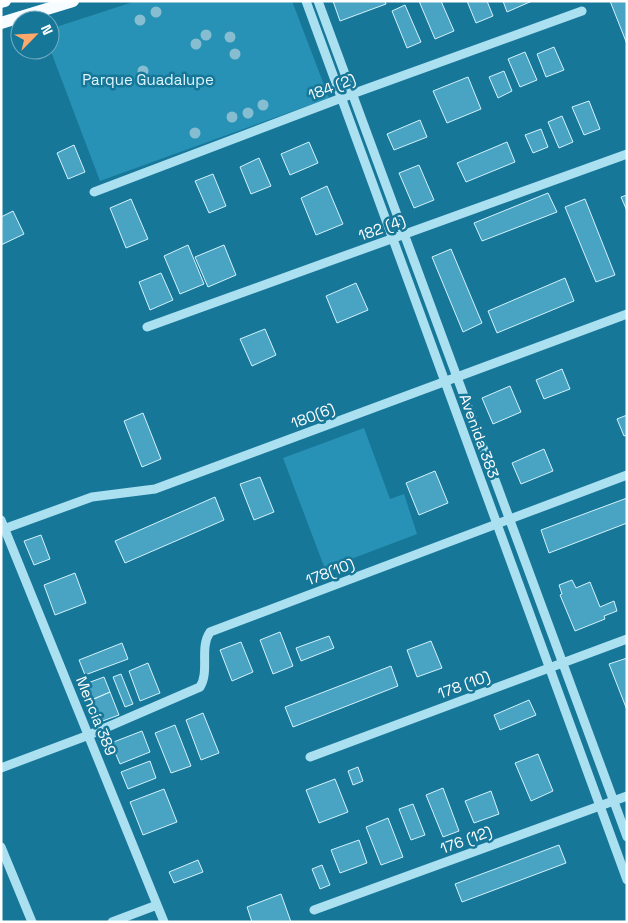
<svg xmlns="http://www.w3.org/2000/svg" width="628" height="923" viewBox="0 0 628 923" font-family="'Space Grotesk',sans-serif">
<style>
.green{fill:#2792b5}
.building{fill:#49a4c3;stroke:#d3f2fc}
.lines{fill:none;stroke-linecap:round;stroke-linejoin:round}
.minor{stroke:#abe0f1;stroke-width:9}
.major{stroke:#f6fcff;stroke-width:12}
.tree{fill:#86bdd0}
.labels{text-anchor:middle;stroke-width:5;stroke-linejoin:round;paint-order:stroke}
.park-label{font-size:15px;fill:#e0f6fd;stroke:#177799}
.street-label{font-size:15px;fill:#fff;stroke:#177799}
</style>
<rect width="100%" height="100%" fill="#177799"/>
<!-- green -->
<path class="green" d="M136,1h156l37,97 -229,83 -50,-132v-20z
M364,428l26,71 14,-5 13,40 -92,35 -42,-111z"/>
<!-- building -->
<path class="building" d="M333,1h52l1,3 -46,17z
M419,1h22l13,30 -19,8z
M467,1h20l6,15 -17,7z
M503,1h29l-25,11z
M610,1h17v43z
M405,5l16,37 -14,6 -15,-37z
M554,47l10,23 -18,7 -9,-23z
M525,52l12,28 -17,7 -12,-28z
M504,71l8,20 -14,7 -9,-21z
M468,77l13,32 -34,14 -14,-32z
M589,101l11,28 -16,6 -12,-28z
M562,116l11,26 -14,6 -11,-26z
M420,120l7,17 -33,13 -7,-16z
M541,129l7,18 -15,6 -8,-18z
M309,142l9,21 -28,12 -9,-21z
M507,142l8,20 -49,20 -9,-19z
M74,145l11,27 -17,7 -11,-26z
M259,158l12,28 -20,8 -11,-27z
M419,165l15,35 -20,8 -15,-35z
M213,174l13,32 -17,7 -14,-32z
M327,186l16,38 -27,11 -15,-37z
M548,193l9,19 -75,29 -8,-18z
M627,195v16l-6,-14z
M131,199l17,40 -22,9 -16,-40z
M585,199l30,76 -19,7 -31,-75z
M13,211l11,23 -23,11v-28z
M188,245l16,39 -24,10 -16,-38z
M224,245l12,30 -28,12 -13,-30z
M451,249l31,74 -19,9 -31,-75z
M161,273l12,27 -23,10 -11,-28z
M565,278l9,23 -77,32 -9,-22z
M356,283l12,27 -31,13 -11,-27z
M265,329l11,26 -24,11 -12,-27z
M562,369l8,20 -26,10 -8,-19z
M510,386l11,26 -28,12 -11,-26z
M143,413l18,46 -19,8 -18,-46z
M627,415v20l-3,1 -7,-17z
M544,449l9,22 -32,13 -9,-21z
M435,471l13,32 -29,12 -13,-32z
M260,477l14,35 -20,8 -14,-36z
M215,497l9,23 -99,43 -10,-22z
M627,498v25l-78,30 -8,-23z
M41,535l9,24 -16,6 -10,-24z
M75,573l11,30 -31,12 -11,-30z
M572,580l4,8 14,-6 10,25 14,-6 3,10 -13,5 1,3 -30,12 -15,-36 2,-1 -3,-9z
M280,632l13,34 -20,8 -13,-34z
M329,636l5,12 -33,13 -5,-13z
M431,641l11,27 -25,9 -10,-27z
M241,642l12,30 -21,9 -12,-31z
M122,643l6,16 -43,16 -6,-15z
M627,658v52l-18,-46z
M148,663l12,30 -20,8 -11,-30z
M391,666l7,20 -105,41 -8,-20z
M121,674l12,30 -8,3 -12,-30z
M104,677l6,15 -19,8 -6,-16z
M110,692l9,23 -19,7 -8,-22z
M529,700l7,15 -36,15 -6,-15z
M203,713l16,40 -18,7 -15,-40z
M175,725l16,41 -20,7 -16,-40z
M142,731l8,21 -30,12 -9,-21z
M538,754l15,37 -22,10 -16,-38z
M150,761l6,17 -28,11 -7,-17z
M358,767l5,14 -10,4 -5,-14z
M335,779l13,33 -29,11 -13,-33z
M443,788l16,43 -16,6 -17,-42z
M164,789l13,33 -34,13 -13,-33z
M491,791l8,23 -25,9 -9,-22z
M413,804l12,31 -14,5 -12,-31z
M388,818l15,39 -22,8 -15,-38z
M359,840l8,23 -27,10 -9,-23z
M559,845l7,18 -104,39 -7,-18z
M198,860l5,12 -29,11 -5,-11z
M322,865l8,20 -10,4 -8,-20z
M281,894l10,28h-39l-5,-15z"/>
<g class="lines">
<!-- minor -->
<path class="minor" d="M306,1l321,879
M318,1l309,836
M94,192l258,-98 230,-83
M147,327l480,-173
M1,520l163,402
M1,530l91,-33 63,-8 472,-175
M310,757l317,-118
M1,768l88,-33 111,-48c10,-16 -1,-39 10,-55l417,-157
M1,847l31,75
M314,910l313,-114
M112,922l45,-17"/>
<!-- major -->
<path class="major" d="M1,2l4,-1
M1,23l72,-22"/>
</g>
<!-- trees -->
<g class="tree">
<circle cx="156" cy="12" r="5.5"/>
<circle cx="140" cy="20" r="5.5"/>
<circle cx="206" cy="35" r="5.5"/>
<circle cx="230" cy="37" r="5.5"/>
<circle cx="196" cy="44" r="5.5"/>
<circle cx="235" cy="54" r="5.5"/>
<circle cx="143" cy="71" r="5.5"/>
<circle cx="263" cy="105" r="5.5"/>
<circle cx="248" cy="113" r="5.5"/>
<circle cx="232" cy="117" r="5.5"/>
<circle cx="195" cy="133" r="5.5"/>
</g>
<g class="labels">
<!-- park labels -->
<g class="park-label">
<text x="148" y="85">Parque Guadalupe</text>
</g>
<!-- street labels -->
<g class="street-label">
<text transform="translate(332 87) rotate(-21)" y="5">184 (2)</text>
<text transform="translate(382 228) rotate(-20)" y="5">182 (4)</text>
<text transform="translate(313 416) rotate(-21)" y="5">180(6)</text>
<text transform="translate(479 436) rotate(70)" y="5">Avenida 383</text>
<text transform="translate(330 572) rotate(-21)" y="5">178(10)</text>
<text transform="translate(464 685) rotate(-20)" y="5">178 (10)</text>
<text transform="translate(96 716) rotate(68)" y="5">Mencía 389</text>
<text transform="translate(466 840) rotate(-20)" y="5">176 (12)</text>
</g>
</g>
<!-- border -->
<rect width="628" height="923" fill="none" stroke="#ffffff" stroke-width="5"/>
<!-- north arrow -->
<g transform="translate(35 35) rotate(66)"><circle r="24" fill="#177799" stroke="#74adc2"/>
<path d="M0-4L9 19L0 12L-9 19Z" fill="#ffa86c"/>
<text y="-8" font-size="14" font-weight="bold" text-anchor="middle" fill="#ffffff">N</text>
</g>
</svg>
